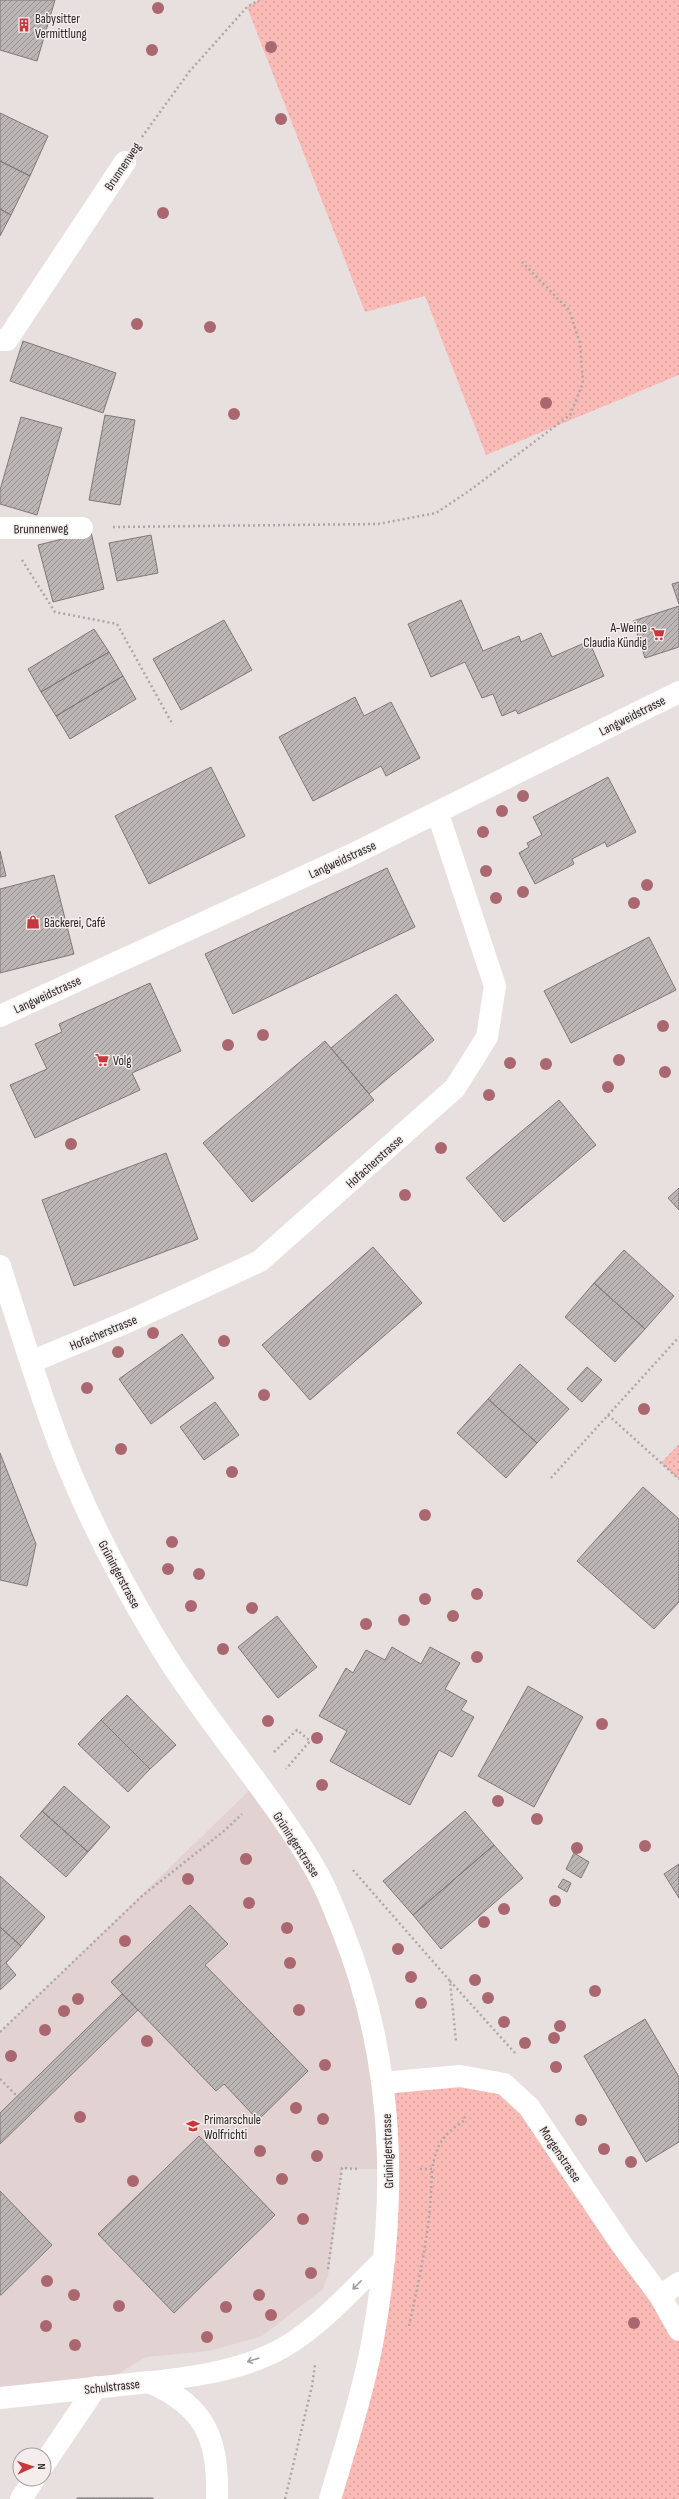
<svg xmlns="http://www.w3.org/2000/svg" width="679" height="2499" viewBox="0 0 679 2499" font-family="'Sofia Sans Condensed',sans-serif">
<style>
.built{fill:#e2d2d1}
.green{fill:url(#green-dots)}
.building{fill:url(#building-hatch);stroke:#7f7978}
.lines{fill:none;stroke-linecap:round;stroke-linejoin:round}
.path{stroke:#aca7a6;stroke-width:2.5;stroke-dasharray:2 3;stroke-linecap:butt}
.lane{stroke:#fff;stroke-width:21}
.street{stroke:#fff;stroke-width:22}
.secondary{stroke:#fff;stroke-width:22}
.tree{fill:#ab6770}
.oneway{stroke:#9f9d9d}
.labels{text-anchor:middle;stroke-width:3;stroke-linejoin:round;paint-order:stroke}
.poi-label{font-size:13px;fill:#292626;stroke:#f4edec;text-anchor:start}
.street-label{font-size:13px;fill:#292626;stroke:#f4edec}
</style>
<defs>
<pattern id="green-dots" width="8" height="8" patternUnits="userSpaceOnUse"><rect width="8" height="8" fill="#fabbb7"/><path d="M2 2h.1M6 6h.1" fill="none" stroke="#d6a19d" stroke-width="1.8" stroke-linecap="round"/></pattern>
<pattern id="building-hatch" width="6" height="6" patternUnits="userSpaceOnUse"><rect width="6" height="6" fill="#bbb5b4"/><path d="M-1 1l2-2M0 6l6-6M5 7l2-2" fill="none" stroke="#989392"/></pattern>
</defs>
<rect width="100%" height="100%" fill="#e7e0df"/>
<!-- built -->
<path class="built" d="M257,1783l97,175 36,211h-48l-14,107 -5,13 -61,47 -53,15 -63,6 -50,30 -96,11v-366z"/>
<!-- green -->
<path class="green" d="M259,0h420v375l-193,80 -61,-159 -60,16 -118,-305z
M679,1444v35l-18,-16z
M383,2083l121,1 175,246v169h-349l42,-156z"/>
<!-- building -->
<path class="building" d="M0,0h55l-18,61 -37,-11z
M0,113l48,23 -18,40 -30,-15z
M0,161l30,15 -19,39 -11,-6z
M0,209l11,6 -11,21z
M23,341l93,32 -13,40 -93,-32z
M105,415l30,5 -15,85 -31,-5z
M21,417l41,11 -25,87 -37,-11v-14z
M91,532l13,57 -51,13 -15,-57z
M151,535l7,38 -41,8 -8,-38z
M679,582v22l-7,-20z
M461,600l22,51 36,-15 2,6 20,-9 11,24 37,-16 15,35 -86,38 -2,-4 -14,6 -9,-22 -11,4 -17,-36 -34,15 -23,-53z
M679,606v41l-34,11 -12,-37z
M224,620l28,50 -71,40 -28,-51z
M94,629l15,23 -68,40 -13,-23z
M109,652l14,24 -67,40 -15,-24z
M123,676l13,23 -66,40 -14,-23z
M355,697l9,19 27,-14 29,56 -34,18 -5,-10 -68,35 -34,-64z
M211,767l34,69 -96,48 -34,-68z
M608,777l28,55 -29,15 -2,-5 -33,17 2,5 -39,20 -16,-31 10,-6 -2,-4 15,-8 -9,-18z
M0,851l6,25 -6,1z
M387,868l28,59 -182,87 -28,-60z
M54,875l20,79 -74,19v-84z
M649,937l27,53 -105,53 -27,-52z
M150,983l31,68 -49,22 8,17 -105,48 -25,-53 37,-16 -12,-25 27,-12 -3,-8z
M396,994l38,46 -65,54 -38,-46z
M325,1041l49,59 -122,102 -49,-59z
M559,1100l37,45 -92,77 -38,-44z
M166,1153l32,86 -124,47 -32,-86z
M679,1188v22l-11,-12z
M373,1247l49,56 -112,97 -48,-55z
M624,1250l50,46 -29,33 -51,-46z
M594,1283l51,46 -30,33 -50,-45z
M182,1334l32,44 -63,46 -32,-45z
M520,1364l49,45 -32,34 -49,-44z
M587,1367l15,13 -20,22 -15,-13z
M488,1399l49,44 -31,35 -49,-45z
M215,1402l24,33 -35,25 -24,-33z
M0,1453l36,91 -9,42 -27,-6z
M643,1487l36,32v83l-25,27 -77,-68z
M277,1616l40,51 -39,31 -40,-51z
M392,1647l29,17 9,-17 30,16 -15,26 22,12 -6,9 13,7 -22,40 -13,-7 -29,55 -80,-44 17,-30 -28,-15 27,-48 7,5 13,-23 19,10z
M528,1686l55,31 -49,90 -56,-31z
M127,1695l49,50 -26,24 -49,-49z
M101,1720l49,49 -22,23 -50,-48z
M64,1786l46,41 -22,25 -46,-41z
M42,1811l46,41 -22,25 -46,-41z
M465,1811l29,34 -81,70 -30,-34z
M494,1845l29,33 -82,71 -28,-34z
M574,1853l15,9 -8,16 -15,-9z
M679,1864v34l-15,-24z
M0,1876l45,41 -24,29 -21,-19z
M563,1879l8,4 -4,9 -9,-5z
M190,1905l38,39 -23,21 103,106 -50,49 -34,-36 -8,7 -105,-109z
M0,1927l21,19 -15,17 10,12 -16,15z
M122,1994l16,16 -138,134v-31z
M645,2019l34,58v65l-33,20 -62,-106z
M199,2136l76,79 -101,98 -76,-79z
M0,2191l52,54 -51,50h-1z
M77,2498h76v1h-76z"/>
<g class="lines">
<!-- path -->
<path class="path" d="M142,137l47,-65 58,-65 12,-7
M113,527l265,-3 58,-11 33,-22 101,-76 13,-32 -3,-40 -11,-33 -48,-49
M22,560l33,52 62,12 56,101
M608,1415l71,64
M551,1478l128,-141
M274,1752l23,-22 13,11 -24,28
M353,1870l97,111 6,60
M450,1981l65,72
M0,2032l142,-136 82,-65 18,-17
M0,2079l33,33
M420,2169h12c5,-26 11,-34 33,-49l-1,-6
M328,2269l14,-101 15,1
M409,2326c12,-55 22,-100 23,-157
M285,2499l27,-113 3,-21"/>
<!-- lane -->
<path class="lane" d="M149,2382c41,-5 83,-10 122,-28 42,-19 81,-64 114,-96"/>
<!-- street -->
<path class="street" d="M0,340h7l118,-178
M0,528h82
M0,1016l351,-161 328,-163
M31,1362l103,-43 126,-58 195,-173 32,-51 8,-51 -57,-172
M383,2083l77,-7 44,8 25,23 93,138 38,51 19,34
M660,2296l19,-13
M0,2398l149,-16c57,24 70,58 68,117
M44,2464l52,-77
M21,2499l13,-20"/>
<!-- secondary -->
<path class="secondary" d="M0,1266c16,51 32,102 50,153 26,75 63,148 104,217 47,79 109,147 157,226 13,21 22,44 31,67 54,134 56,273 30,415 -10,52 -27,104 -42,155"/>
</g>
<!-- trees -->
<g class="tree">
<circle cx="158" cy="8" r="6"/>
<circle cx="271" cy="47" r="6"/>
<circle cx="152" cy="50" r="6"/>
<circle cx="281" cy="119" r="6"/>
<circle cx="163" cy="213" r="6"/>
<circle cx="137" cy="324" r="6"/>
<circle cx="210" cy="327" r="6"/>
<circle cx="546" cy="403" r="6"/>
<circle cx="234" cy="414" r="6"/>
<circle cx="523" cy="796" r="6"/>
<circle cx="502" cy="811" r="6"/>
<circle cx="483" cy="832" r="6"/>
<circle cx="486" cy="871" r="6"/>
<circle cx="647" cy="885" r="6"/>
<circle cx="523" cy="892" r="6"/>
<circle cx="496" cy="898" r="6"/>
<circle cx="634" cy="903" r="6"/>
<circle cx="663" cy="1026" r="6"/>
<circle cx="263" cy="1035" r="6"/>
<circle cx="228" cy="1045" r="6"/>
<circle cx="619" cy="1060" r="6"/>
<circle cx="510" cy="1063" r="6"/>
<circle cx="546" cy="1064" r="6"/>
<circle cx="665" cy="1072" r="6"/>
<circle cx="608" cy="1087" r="6"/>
<circle cx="489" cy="1095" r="6"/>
<circle cx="71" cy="1144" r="6"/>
<circle cx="441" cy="1148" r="6"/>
<circle cx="405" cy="1195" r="6"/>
<circle cx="153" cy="1333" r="6"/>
<circle cx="224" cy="1341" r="6"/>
<circle cx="118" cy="1352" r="6"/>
<circle cx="87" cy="1388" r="6"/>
<circle cx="264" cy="1395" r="6"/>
<circle cx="644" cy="1409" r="6"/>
<circle cx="121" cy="1449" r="6"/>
<circle cx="232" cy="1472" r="6"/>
<circle cx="425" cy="1515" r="6"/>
<circle cx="172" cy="1542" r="6"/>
<circle cx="168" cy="1569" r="6"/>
<circle cx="199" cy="1574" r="6"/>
<circle cx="477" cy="1594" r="6"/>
<circle cx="425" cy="1599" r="6"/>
<circle cx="191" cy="1606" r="6"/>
<circle cx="252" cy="1608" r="6"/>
<circle cx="453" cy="1616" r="6"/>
<circle cx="404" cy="1620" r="6"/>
<circle cx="366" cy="1624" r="6"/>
<circle cx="223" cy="1649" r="6"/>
<circle cx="477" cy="1657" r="6"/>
<circle cx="268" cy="1721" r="6"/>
<circle cx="602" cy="1724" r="6"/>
<circle cx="317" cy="1738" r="6"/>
<circle cx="322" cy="1785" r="6"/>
<circle cx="498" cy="1801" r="6"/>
<circle cx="537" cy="1819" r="6"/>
<circle cx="645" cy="1846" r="6"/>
<circle cx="577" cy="1848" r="6"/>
<circle cx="246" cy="1859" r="6"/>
<circle cx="188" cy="1879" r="6"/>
<circle cx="555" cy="1901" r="6"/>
<circle cx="249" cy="1903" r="6"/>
<circle cx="504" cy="1909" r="6"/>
<circle cx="484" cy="1922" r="6"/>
<circle cx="287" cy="1928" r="6"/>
<circle cx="125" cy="1941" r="6"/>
<circle cx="398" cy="1949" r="6"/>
<circle cx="290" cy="1963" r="6"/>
<circle cx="411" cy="1977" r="6"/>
<circle cx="475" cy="1980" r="6"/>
<circle cx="595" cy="1991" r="6"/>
<circle cx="488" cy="1998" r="6"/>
<circle cx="78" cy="1999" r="6"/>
<circle cx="421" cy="2003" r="6"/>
<circle cx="299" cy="2010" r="6"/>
<circle cx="64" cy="2011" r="6"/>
<circle cx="504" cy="2022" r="6"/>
<circle cx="560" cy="2026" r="6"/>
<circle cx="45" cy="2030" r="6"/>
<circle cx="554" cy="2038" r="6"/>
<circle cx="147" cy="2041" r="6"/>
<circle cx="525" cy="2043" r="6"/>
<circle cx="11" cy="2056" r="6"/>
<circle cx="325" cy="2065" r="6"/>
<circle cx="556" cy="2067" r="6"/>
<circle cx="296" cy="2108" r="6"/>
<circle cx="80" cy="2117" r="6"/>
<circle cx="323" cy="2119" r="6"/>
<circle cx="581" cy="2120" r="6"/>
<circle cx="604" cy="2149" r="6"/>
<circle cx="260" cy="2151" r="6"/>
<circle cx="317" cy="2156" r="6"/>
<circle cx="631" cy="2162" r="6"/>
<circle cx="282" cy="2179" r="6"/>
<circle cx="133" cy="2181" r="6"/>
<circle cx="303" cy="2219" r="6"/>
<circle cx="311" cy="2273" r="6"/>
<circle cx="47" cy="2281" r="6"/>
<circle cx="74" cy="2295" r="6"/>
<circle cx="259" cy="2295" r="6"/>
<circle cx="119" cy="2306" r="6"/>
<circle cx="226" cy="2307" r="6"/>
<circle cx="271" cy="2315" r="6"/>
<circle cx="634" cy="2323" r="6"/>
<circle cx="46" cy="2326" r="6"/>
<circle cx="207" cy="2337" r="6"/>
<circle cx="75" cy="2345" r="6"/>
</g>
<!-- one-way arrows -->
<defs><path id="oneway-shaft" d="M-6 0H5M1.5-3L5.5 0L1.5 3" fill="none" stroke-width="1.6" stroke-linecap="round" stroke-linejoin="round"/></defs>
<g class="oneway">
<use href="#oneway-shaft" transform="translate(357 2285) rotate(135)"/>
<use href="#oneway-shaft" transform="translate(253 2360) rotate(162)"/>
</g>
<!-- icons -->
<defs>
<g id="building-bare" transform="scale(1.08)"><path d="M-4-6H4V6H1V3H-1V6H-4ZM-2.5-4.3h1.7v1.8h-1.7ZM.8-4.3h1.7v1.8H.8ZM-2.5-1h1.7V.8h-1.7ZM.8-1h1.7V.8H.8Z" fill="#c7373d" stroke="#f4edec" stroke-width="2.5" paint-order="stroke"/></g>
<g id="supermarket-bare" transform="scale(1.08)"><path d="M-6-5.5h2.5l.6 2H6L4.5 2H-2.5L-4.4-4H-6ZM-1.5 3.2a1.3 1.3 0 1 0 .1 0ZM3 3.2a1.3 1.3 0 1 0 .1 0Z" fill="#c7373d" stroke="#f4edec" stroke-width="2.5" paint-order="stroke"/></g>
<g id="shop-bare" transform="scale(1.08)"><path d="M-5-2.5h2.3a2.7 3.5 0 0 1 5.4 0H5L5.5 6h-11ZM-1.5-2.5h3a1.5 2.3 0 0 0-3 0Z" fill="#c7373d" stroke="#f4edec" stroke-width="2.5" paint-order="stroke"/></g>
<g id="school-bare" transform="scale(1.08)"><path d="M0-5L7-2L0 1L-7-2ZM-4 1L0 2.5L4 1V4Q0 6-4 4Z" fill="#c7373d" stroke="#f4edec" stroke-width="2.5" paint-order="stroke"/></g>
</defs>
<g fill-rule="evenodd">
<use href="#building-bare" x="24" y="25"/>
<use href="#supermarket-bare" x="658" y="634"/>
<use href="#shop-bare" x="33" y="922"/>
<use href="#supermarket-bare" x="102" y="1060"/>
<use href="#school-bare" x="193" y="2126"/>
</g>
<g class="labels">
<!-- poi labels -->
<g class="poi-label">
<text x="35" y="23">Babysitter<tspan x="35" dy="15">Vermittlung</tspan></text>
<text x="647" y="632" text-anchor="end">A-Weine<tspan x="647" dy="15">Claudia Kündig</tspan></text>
<text x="44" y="927">Bäckerei, Café</text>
<text x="113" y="1065">Volg</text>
<text x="204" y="2124">Primarschule<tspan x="204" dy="15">Wolfrichti</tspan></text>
</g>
<!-- street labels -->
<g class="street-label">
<text transform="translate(122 166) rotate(-56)" y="5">Brunnenweg</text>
<text transform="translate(41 528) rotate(-1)" y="5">Brunnenweg</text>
<text transform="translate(632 715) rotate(-27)" y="5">Langweidstrasse</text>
<text transform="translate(342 859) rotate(-25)" y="5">Langweidstrasse</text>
<text transform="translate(47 994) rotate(-25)" y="5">Langweidstrasse</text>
<text transform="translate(374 1161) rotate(-42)" y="5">Hofacherstrasse</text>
<text transform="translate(103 1332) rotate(-23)" y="5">Hofacherstrasse</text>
<text transform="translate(120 1574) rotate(62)" y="5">Grüningerstrasse</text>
<text transform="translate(297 1844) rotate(57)" y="5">Grüningerstrasse</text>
<text transform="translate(387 2151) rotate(-92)" y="5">Grüningerstrasse</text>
<text transform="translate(561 2154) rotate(56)" y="5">Morgenstrasse</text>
<text transform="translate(112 2386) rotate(-6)" y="5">Schulstrasse</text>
</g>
</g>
<!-- north arrow -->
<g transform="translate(32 2467) rotate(87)"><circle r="19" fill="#f4edec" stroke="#a39d9d"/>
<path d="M0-3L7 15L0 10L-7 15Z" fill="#c7373d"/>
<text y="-6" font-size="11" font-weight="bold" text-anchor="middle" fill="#292626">N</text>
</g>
</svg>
